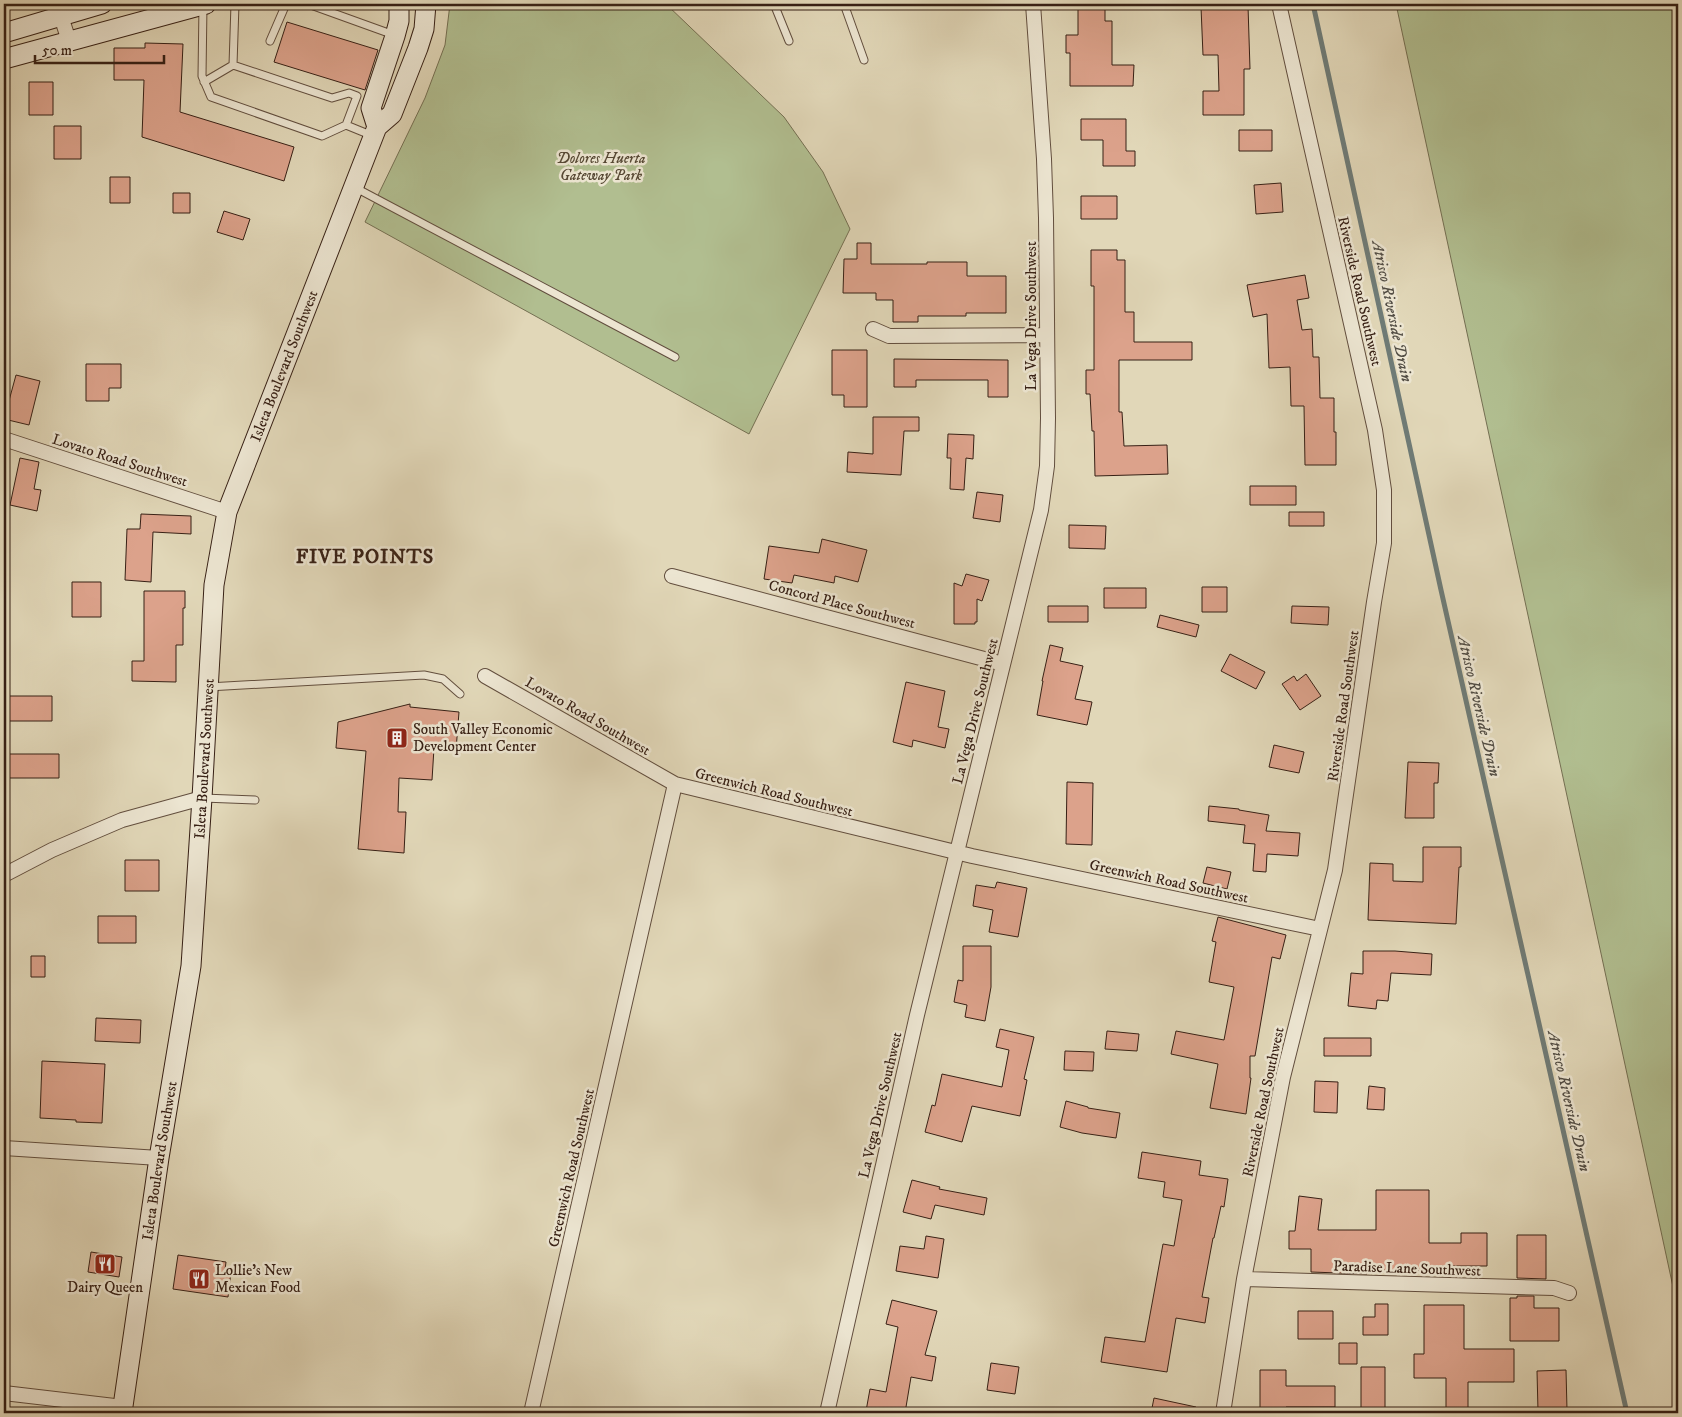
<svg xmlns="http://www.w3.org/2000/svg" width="1682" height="1417" viewBox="0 0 1682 1417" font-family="'IM FELL DW Pica',serif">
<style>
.green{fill:#b1be90;stroke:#746f52}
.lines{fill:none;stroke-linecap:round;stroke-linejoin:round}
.stream{stroke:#6f7b76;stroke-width:5}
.building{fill:#dca28b;stroke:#372015}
.service-casing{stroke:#624e3e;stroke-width:9}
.minor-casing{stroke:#624e3e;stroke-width:16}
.secondary-casing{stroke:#372015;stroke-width:21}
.service{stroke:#ece5d1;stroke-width:7}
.minor{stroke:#ece5d1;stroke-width:14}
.secondary{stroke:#ece5d1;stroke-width:19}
.labels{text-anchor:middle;stroke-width:5;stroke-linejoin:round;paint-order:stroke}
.park-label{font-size:15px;font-style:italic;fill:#564834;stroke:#ece5d1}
.street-label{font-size:15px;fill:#372015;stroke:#ece5d1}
.poi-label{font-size:15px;fill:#372015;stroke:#ece5d1;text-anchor:start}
.water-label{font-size:16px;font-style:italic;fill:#534e45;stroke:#ece5d1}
.district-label{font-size:20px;font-weight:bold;letter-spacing:1px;fill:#372015;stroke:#ece5d1}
</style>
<rect width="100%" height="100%" fill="#e1d7b8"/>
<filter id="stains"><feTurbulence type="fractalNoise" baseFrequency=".004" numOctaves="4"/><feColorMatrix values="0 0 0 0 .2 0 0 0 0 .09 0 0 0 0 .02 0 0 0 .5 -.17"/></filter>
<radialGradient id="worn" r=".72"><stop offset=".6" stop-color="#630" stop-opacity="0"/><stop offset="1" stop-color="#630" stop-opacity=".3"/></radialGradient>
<!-- green -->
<path class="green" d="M450,4h216l118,113 39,55 27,57 -101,205 -384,-212 60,-124 20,-53z
M1396,4h282v1306z"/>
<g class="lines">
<!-- stream -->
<path class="stream" d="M1313,4l128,586 186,823"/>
</g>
<!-- building -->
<path class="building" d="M1078,4h27v17h7v44h22l-1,21h-63v-33h-4v-18h12z
M1248,6l2,63h-6v46h-41v-24h16l-1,-36h-15l-2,-48z
M287,22l91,28 -13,40 -91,-28z
M145,43l38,1 -3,68 114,35 -10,34 -142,-44 2,-57h-30v-32h31z
M29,82h24v33h-24z
M1081,119h45v32h9v15h-32v-26h-22z
M54,126h27v33h-27z
M1239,130h33v21h-33z
M110,177h20v26h-20z
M1281,183l2,29 -27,2 -2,-29z
M173,193h17v20h-17z
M1081,196h36v23h-36z
M224,211l26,8 -7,21 -26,-8z
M857,243h14v21h56v-2h40v14h39v37h-40v3h-48v6h-25v-22h-17v-7h-33l1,-34h13z
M1091,250h26v10h8v52h9v30h58v18h-73v52h3l2,34 43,-1 1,29 -73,2 -1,-45h-2l-2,-37h-4v-24h8v-84h-3z
M1305,275l4,23 -12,2 5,30 10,-1 1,28h6l1,41h14v34h2v33h-31l-1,-59h-13l-1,-39 -21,1 -2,-54 -14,3 -6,-32z
M832,350h35v57h-23v-12h-12z
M894,359l114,1v37h-20v-17h-72v7h-22z
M86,364h35v24h-12v13h-23z
M16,375l24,6 -11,44 -25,-6z
M873,417h46v14h-15l-3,44 -54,-3 1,-20 25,2z
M948,434l26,1 -1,24 -7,-1 -2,32 -14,-1 1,-31h-4z
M20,458l19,4 -5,27 7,1 -4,21 -27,-6z
M1250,486h46v19h-46z
M977,492l26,3 -3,27 -27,-4z
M1289,512h35v14h-35z
M141,514l50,2v18l-38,-2 -2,50 -26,-2 2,-51h13z
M1069,525l37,1 -1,23 -36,-1z
M822,539l45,11 -9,32 -23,-6 -1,7 -40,-8 -2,8 -28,-4 5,-33 50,7z
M966,574l23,6 -7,21 -5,-2v23h-2v2h-21v-41l8,3z
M72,582h29v35h-29z
M1202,587h25v25h-25z
M1104,588h42v20h-42z
M144,591h41v17h-2v37h-7v37l-44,-1v-20h12z
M1048,606h40v16h-40z
M1292,606l37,1 -1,18 -37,-2z
M1160,615l39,10 -3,12 -39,-10z
M1050,645l13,3 -3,13 23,5 -8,33 17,3 -5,23 -50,-10 6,-34h-1z
M1230,654l35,18 -9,17 -35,-18z
M1306,674l15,22 -21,14 -18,-26 12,-8 3,5z
M906,682l39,9 -7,36 11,2 -4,19 -32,-8 -1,7 -19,-5z
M4,696h48v25h-48z
M410,704v3l49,5 -3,38 -22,-2 -2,32 -33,-2 -1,34h8l-2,41 -46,-4 8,-98 -30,-3 2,-26z
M1274,745l30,7 -5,21 -30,-6z
M4,754h55v24h-55z
M1408,762l31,1 -1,20h-4v35h-29z
M1067,782l26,1 -1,62 -26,-1z
M1209,806l30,3v1l30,5 -3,16 34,2 -2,23 -31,-2 -1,18 -13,-1 2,-27 -12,-1 2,-18 -37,-4z
M1423,847h38v20h-2l-3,57 -88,-4 2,-57 23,1v17l30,1z
M125,860h34v31h-34z
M1207,867l24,5 -4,17 -24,-6z
M997,882l30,6 -9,49 -29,-5 4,-22 -20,-4 3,-21 19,3z
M98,916h38v27h-38z
M1218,917l68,18 -6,24 -8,-2 -17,99h-5v22h1l-5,36 -36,-6 8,-44 -47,-10 5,-23 48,9 10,-53 -25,-5 7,-40 -4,-1z
M963,946h28v41l-6,34 -20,-4 2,-12 -13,-3 4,-22 5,1z
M1363,951h32l37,3 -1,21 -40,-2 -3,28 -11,-1 -1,9 -28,-3 3,-33 12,1z
M31,956h14v21h-14z
M96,1018l45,2 -1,23 -45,-2z
M1000,1029l34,8 -10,42 3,1 -7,36 -48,-10 -10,36 -37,-10 7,-27 3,1 7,-32 60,13 7,-37 -13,-3z
M1107,1031l32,3 -2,17 -32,-2z
M1324,1038h47v18h-47z
M1065,1051l29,1 -1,19 -29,-1z
M42,1061l63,3 -3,59 -26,-1v-2l-36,-2z
M1315,1081l23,1 -1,31 -23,-1z
M1369,1086l16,2 -1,22 -17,-1z
M1066,1101l22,6v1l32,5 -4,25 -34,-5 -22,-6z
M1142,1152l59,9 -2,14 29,4 -4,28 -3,-1 -7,32h-1l-11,59 7,1 -4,25 -29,-5 -9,54 -66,-10 4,-25 40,5 18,-98 11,2 8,-46 -19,-3 2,-15 -27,-4z
M912,1180l28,7 -1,2 48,9 -3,17 -49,-10 -4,14 -28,-7z
M1376,1190h53v53h32v-10h26v33h-45v5l-75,-1v4l-56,-2v-23h-22v-18h6l4,-35 23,3 -4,31h58z
M1517,1235h29v44l-29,-1z
M926,1236l18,3 -6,39 -42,-7 4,-25 24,3z
M91,1252l31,5 -3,20 -31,-5z
M178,1255l48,7 -1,8 6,1 -3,26 -55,-8z
M1517,1296h17v12h25v33h-49v-43h7z
M892,1300l45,11 -12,44 11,2 -4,24 -21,-4 -6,36h-26l-13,-2 4,-22 16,3 12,-65 -12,-3z
M1375,1304h13v31h-25v-18h12z
M1424,1305h40v44h50v33h-46v31h-22v-35h-32v-24h10z
M1298,1311h35v28h-35z
M1339,1343h18v21h-18z
M991,1363l28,4 -4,27 -28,-4z
M1361,1367h24v46h-24z
M1260,1370h26v16h49v21h-49v5h-26z
M1566,1370l1,40 -29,1 -1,-40z
M1154,1398l42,9 -1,6h-44z"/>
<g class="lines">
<!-- service casing -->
<g class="service-casing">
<path id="service" d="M235,4l-2,61 99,33 17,-5 8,3 -11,29
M308,4l86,31
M774,4l15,37
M844,4l20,56
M203,5l-1,71 9,21 111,39 24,-11 27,11
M270,41l16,-37
M204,82l29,-17
M354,187l321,170
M208,687l216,-12 19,4 17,15
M203,798l52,2"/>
</g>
<!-- minor casing -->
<g class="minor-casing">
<path id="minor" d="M57,4l12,37
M873,329l16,7 157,-1
M4,439l223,73
M672,576l331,88
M485,676l190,108 297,72 348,73
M4,875l48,-25 70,-30 80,-22
M4,1148l155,10
M1244,1279l310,9 15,5
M4,1393l119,14
M531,1413l144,-629
M827,1413l90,-398 124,-505 6,-44 1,-48 -2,-200 -2,-59 -11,-155
M1223,1413l21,-134 39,-202 52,-207 39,-268 10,-59v-53l-9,-60 -96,-426"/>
</g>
<!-- secondary casing -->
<g class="secondary-casing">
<g id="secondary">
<path d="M4,33l98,-29"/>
<path d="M4,59l202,-55"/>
<path d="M377,127l-6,-19 24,-72 4,-15v-17"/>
<path id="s1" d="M122,1413l37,-255 32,-192 11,-168 12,-213 13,-73 150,-385 15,-13 26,-66 6,-19 2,-25"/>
</g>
</g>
<!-- service -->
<use href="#service" class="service"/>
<!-- minor -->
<use href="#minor" class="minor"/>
<!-- secondary -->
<use href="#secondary" class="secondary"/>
</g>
<!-- icons -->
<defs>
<g id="building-square" transform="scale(1.125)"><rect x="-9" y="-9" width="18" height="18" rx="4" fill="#8f2418" stroke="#ece5d1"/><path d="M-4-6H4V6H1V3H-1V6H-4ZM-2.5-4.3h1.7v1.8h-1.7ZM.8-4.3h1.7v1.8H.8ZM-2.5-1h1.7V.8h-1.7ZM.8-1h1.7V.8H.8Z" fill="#fff"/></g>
<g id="restaurant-square" transform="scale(1.125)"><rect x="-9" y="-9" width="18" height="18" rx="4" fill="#8f2418" stroke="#ece5d1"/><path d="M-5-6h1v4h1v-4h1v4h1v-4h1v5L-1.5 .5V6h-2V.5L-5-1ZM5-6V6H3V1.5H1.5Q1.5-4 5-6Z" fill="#fff"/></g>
</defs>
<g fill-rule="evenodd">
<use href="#building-square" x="397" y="738"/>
<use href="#restaurant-square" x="105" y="1264"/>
<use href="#restaurant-square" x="199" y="1279"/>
</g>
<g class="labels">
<!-- park labels -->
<g class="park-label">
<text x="601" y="163">Dolores Huerta<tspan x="601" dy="17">Gateway Park</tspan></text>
</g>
<!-- street labels -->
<g class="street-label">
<text transform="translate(1360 291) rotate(77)" y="5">Riverside Road Southwest</text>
<text transform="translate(1031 316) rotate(-90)" y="5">La Vega Drive Southwest</text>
<text dy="5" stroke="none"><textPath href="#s1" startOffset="1065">Isleta Boulevard Southwest</textPath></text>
<text transform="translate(120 460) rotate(18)" y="5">Lovato Road Southwest</text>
<text transform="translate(842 604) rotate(15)" y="5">Concord Place Southwest</text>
<text transform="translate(1343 706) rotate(-82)" y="5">Riverside Road Southwest</text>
<text transform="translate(975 711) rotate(-76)" y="5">La Vega Drive Southwest</text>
<text transform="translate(588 716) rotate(30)" y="5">Lovato Road Southwest</text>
<text dy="5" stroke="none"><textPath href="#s1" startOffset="660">Isleta Boulevard Southwest</textPath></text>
<text transform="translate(774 792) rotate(14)" y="5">Greenwich Road Southwest</text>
<text transform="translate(1169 881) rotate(12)" y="5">Greenwich Road Southwest</text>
<text transform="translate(1263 1102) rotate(-78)" y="5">Riverside Road Southwest</text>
<text transform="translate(880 1105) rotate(-77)" y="5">La Vega Drive Southwest</text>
<text dy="5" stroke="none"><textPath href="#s1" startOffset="255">Isleta Boulevard Southwest</textPath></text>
<text transform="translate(571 1168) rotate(-77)" y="5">Greenwich Road Southwest</text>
<text transform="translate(1407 1268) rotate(2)" y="5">Paradise Lane Southwest</text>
</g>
<!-- poi labels -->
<g class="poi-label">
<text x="413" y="734">South Valley Economic<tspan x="413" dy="17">Development Center</tspan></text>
<text x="215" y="1275">Lollie's New<tspan x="215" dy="17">Mexican Food</tspan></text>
<text x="105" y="1292" text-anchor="middle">Dairy Queen</text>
</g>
<!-- water labels -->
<g class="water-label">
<text transform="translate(1393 311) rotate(78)" y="6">Atrisco Riverside Drain</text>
<text transform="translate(1480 706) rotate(77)" y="6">Atrisco Riverside Drain</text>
<text transform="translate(1570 1101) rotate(77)" y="6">Atrisco Riverside Drain</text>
</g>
<!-- district labels -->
<g class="district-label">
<text x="365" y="563">FIVE POINTS</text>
</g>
</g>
<!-- margin -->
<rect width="1682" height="1417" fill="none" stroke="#e1d7b8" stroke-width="20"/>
<rect x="5" y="5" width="1672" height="1407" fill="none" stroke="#372015" stroke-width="2.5"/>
<rect x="10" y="10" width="1662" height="1397" fill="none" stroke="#372015"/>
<!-- scale -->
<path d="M35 55v8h129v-8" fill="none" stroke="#372015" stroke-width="2.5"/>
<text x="42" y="55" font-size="15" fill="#372015" stroke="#ece5d1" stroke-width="4" paint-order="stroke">50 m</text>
<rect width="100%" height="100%" filter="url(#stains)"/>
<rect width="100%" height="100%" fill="url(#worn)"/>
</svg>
